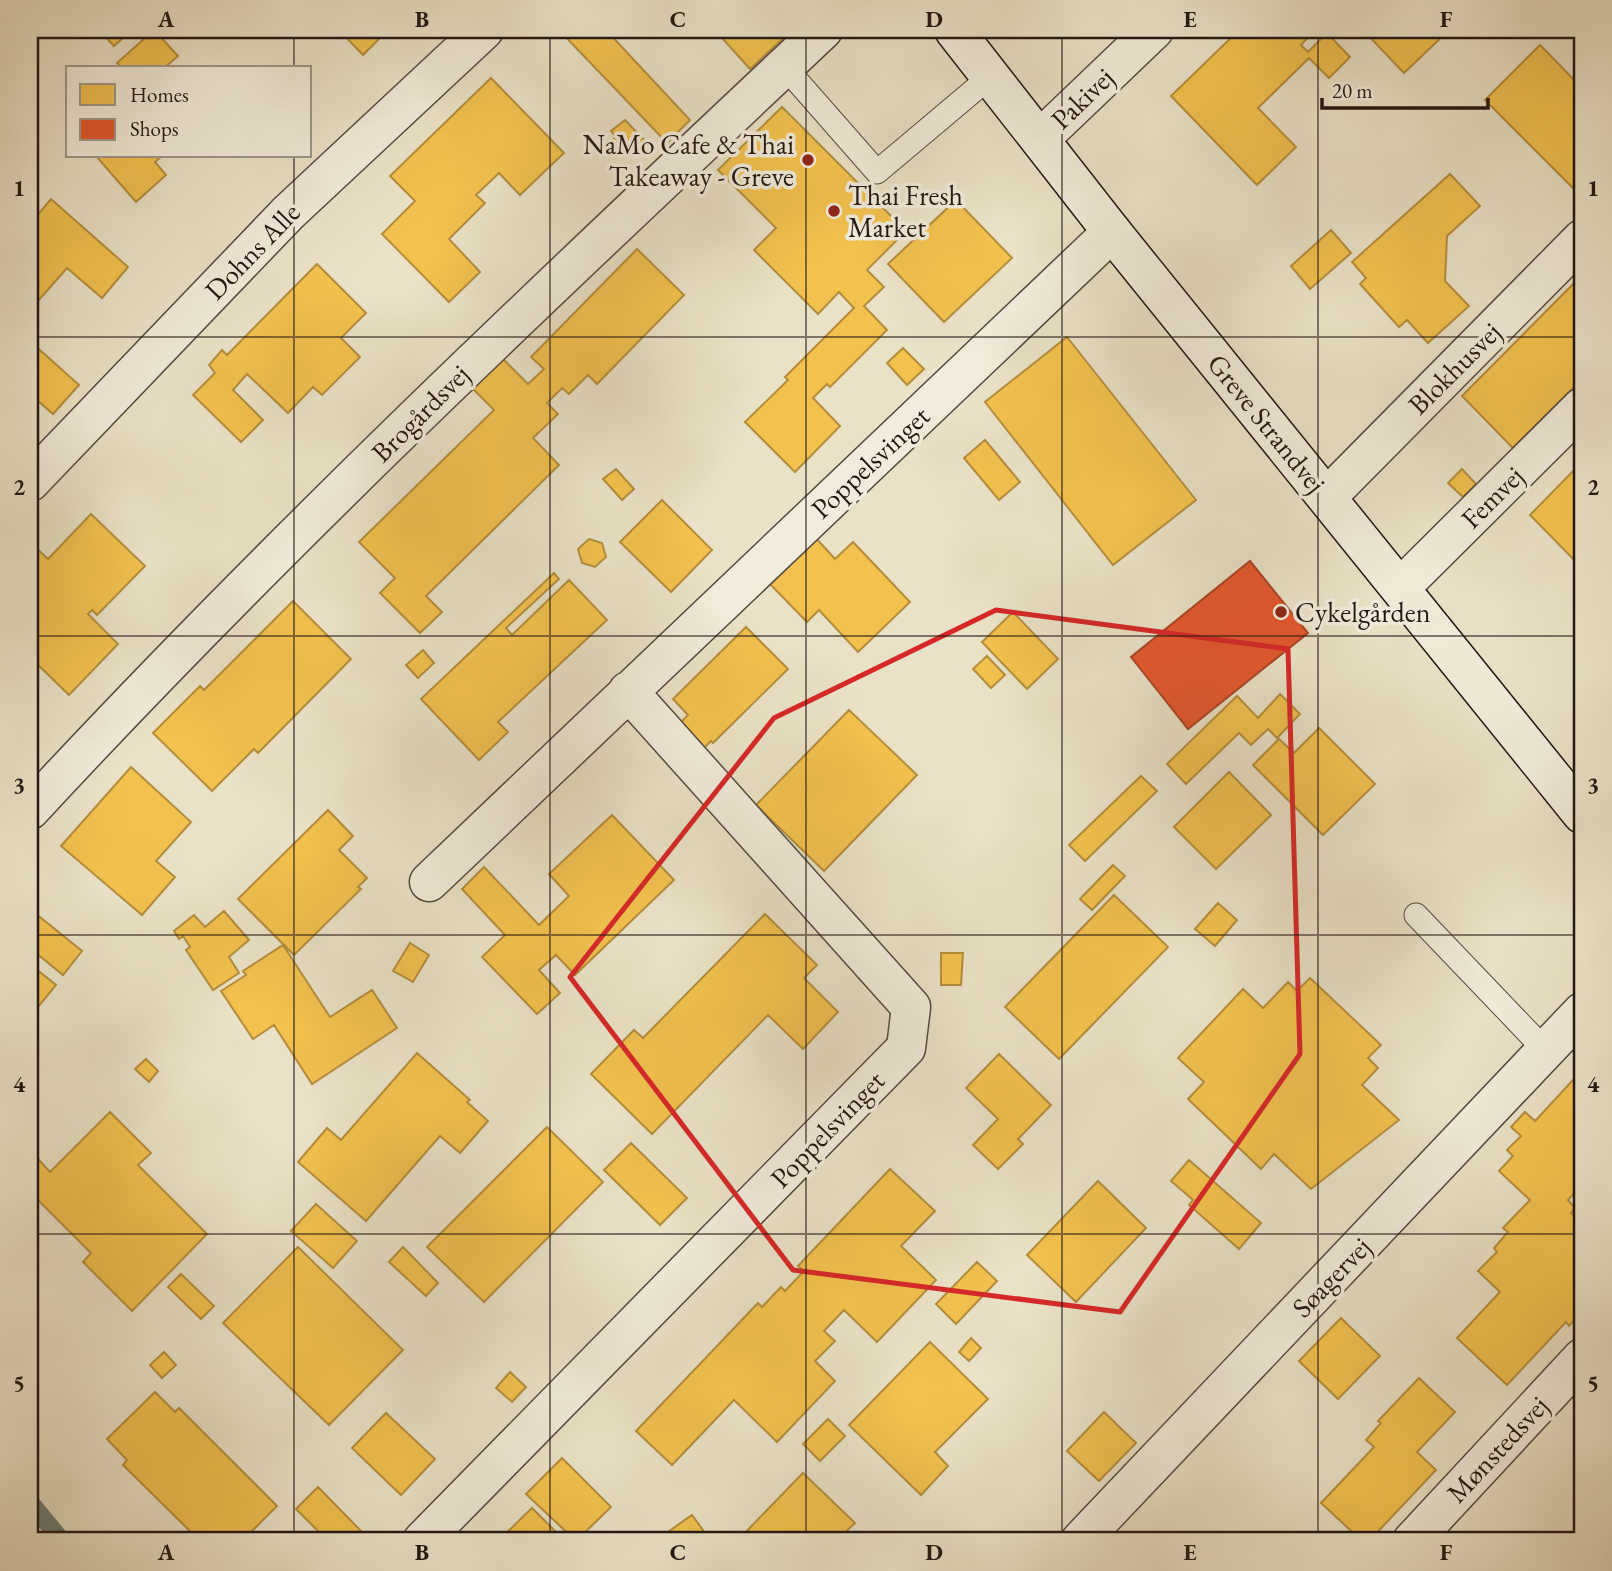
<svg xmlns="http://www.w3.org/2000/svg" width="1612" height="1571" viewBox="0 0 1612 1571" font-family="'EB Garamond',serif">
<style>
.homes{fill:#f2c14e;stroke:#b48e3c;stroke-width:2}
.shops{fill:#e4572e;stroke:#aa4426;stroke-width:2}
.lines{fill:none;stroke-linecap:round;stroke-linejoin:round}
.stream{stroke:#6a7b78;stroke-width:18}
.service-casing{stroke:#554a3f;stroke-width:25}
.minor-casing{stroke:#554a3f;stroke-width:41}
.secondary-casing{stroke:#231712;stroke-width:41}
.service{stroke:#f1ecdb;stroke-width:23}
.minor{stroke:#f1ecdb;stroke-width:38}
.secondary{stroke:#f1ecdb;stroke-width:38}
.marked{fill:none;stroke:#d62828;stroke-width:5;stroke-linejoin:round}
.grid{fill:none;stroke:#231712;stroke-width:2;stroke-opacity:0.55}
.poi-dot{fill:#8f2418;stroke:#f1ecdb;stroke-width:2.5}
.labels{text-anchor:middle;stroke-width:7;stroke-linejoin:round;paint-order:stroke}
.street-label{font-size:28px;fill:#231712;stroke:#f1ecdb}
.poi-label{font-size:28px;fill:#231712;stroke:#f1ecdb;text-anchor:start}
.neatline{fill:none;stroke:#231712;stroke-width:2.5}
.grid-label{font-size:23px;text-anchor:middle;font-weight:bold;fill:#231712}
</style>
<rect width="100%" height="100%" fill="#eae2c7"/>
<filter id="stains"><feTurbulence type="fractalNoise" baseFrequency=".00286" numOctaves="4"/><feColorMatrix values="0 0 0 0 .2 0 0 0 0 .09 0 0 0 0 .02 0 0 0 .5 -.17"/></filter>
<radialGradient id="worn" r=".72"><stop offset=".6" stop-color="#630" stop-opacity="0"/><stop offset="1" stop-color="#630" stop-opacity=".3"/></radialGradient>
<!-- homes -->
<path class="homes" d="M99,30h33l-18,16z
M154,30l24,26 -14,12h-42l-5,-5z
M339,30h43l3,3 -22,22z
M559,30h47l84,90 -23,23z
M705,30h87l-42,39 -35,-39 -5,6z
M1239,30h76l-14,15 7,7 19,-19 23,24 -21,21 -20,-20 -51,50 38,39 -39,38 -86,-89z
M1363,30h86l-45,43z
M1540,45l42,43v109l-97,-97z
M491,78l73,75 -44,42 -21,-22 -23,22 9,8 -36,36 31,33 -31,30 -67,-68 33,-33 -25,-25z
M782,107l124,124 -39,39 17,17 -20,19 23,24 -57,57 -3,-3 -14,14 27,28 -45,46 -50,-50 43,-42 -3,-3 69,-69 -15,-16 -21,22 -64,-64 22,-22 -58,-58z
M625,120l19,20 -13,12 -4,-4 -7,7 -11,-12 7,-6 -5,-6z
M96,156h66l-7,6 11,13 -30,27z
M1450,174l30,32 -33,30 -2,45 24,25 -41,37 -21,-23 -8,7 -39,-43 6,-6 -14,-16z
M51,199l77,68 -26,31 -35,-30 -37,42v-86z
M956,200l56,58 -68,64 -56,-58z
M1331,230l20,23 -41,36 -19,-23z
M637,249l47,46 -87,89 -9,-9 -19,19 -7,-6 -15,15 11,11 -25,24 26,27 -133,131 16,16 -22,21 -40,-40 15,-15 -36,-36 135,-132 -25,-25 31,-29 28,28 16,-15 -13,-12z
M317,264l49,49 -25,25 19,19 -38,38 -9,-8 -25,26 -41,-39 -14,16 30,30 -22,22 -48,-47 22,-22 -6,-8 13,-15 5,5z
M1582,275v104l-69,69 -51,-52z
M1067,337l129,163 -83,65 -128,-163z
M30,341l49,44 -26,29 -23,-20z
M903,348l21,21 -17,16 -20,-22z
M985,440l35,42 -21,18 -35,-42z
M1582,462v106l-52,-53z
M616,469l18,20 -12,11 -19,-21z
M1462,469l14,15 -13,13 -15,-14z
M662,500l50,50 -41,42 -51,-50z
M91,514l54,52 -48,49 -5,-5 -4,4 30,30 -49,51 -39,-38v-41l8,-8 -8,-8v-58l18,17z
M815,537l20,22 18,-17 57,60 -52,50 -39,-42 -12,12 -39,-40z
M589,539l13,4 4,14 -11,10 -13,-4 -4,-14z
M554,573l5,6 -53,49 6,7 57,-55 38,40 -109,102 10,10 -29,28 -58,-61z
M293,601l58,58 -93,94 -4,-4 -42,42 -59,-58 47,-47 4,4z
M1013,612l45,47 -31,30 -45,-47z
M746,627l42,42 -75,74 -2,-2 -12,12 -24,-25 13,-13 -15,-16z
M423,650l11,13 -16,15 -12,-13z
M987,656l18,19 -14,13 -18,-19z
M1280,694l20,20 -23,24 -9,-9 -17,16 -12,-12 -53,51 -19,-20 70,-68 21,22z
M849,710l68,65 -93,96 -68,-66z
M1319,728l56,56 -52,51 -70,-70 26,-26 15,14z
M131,767l60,55 -35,39 19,16 -33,38 -81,-69z
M1229,772l42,43 -55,54 -42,-42z
M1141,776l16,15 -72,70 -16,-16z
M328,810l25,26 -14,14 28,28 -9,9 3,2 -67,66 -56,-56z
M612,815l62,65 -99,95 -19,-20 -17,15 21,23 -23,21 -55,-57 23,-22 -43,-46 22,-22 55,58 30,-29 -20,-22z
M1113,865l12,11 -33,34 -12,-11z
M1114,895l54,52 -109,112 -54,-52z
M1218,903l19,17 -22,26 -20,-17z
M30,909l52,42 -19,24 -33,-27z
M224,911l25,29 -20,17 10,16 -26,17 -27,-40 4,-3 -7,-11 -4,3 -5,-8 20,-16 11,12z
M765,914l52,51 -13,13 34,34 -35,37 -35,-34 -116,119 -61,-60 43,-44 9,8z
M410,943l19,12 -16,27 -20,-11z
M283,945l47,72 42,-27 25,38 -85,56 -38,-59 -21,14 -32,-48 25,-16 -3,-4z
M941,953h22l-2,32h-20z
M30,964l26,21 -26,32z
M1310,978l71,67 -13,13 10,10 -16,17 37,35 -88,69 -37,-35 -13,15 -73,-70 16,-17 -26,-24 65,-69 20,19 25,-26 9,9z
M417,1053l53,47 -3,2 21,19 -28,32 -20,-17 -74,85 -68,-59 29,-34 14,12z
M999,1054l52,51 -33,34 5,5 -25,25 -25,-24 25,-26 -32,-31z
M146,1059l12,12 -9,11 -14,-13z
M1573,1080l9,9v96l-14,15 7,8 -4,5 11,10v88l-13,15 -3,-4 -59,63 -50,-47 43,-46 -22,-21 19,-19 -3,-4 14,-16 -5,-4 27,-28 -31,-29 14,-15 -6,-6 14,-14 -10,-9 14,-15 10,9z
M110,1112l41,41 -13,12 69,69 -75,77 -49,-49 8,-9 -61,-61v-13l9,-19 11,12z
M547,1127l56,55 -119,120 -57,-55z
M631,1143l56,55 -27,27 -56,-55z
M1189,1160l72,63 -22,26 -50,-44 4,-5 -22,-19z
M890,1169l45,42 -34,35 35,34 -59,62 -33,-32 -20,21 11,10 -20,20 20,20 -58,61 -43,-42 -62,65 -36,-34 122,-128 4,4 19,-20 4,4 19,-20 -6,-5z
M1098,1181l48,47 -70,74 -49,-47z
M316,1204l41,37 -24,27 -42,-37z
M298,1247l105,103 -74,75 -106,-102z
M403,1247l35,36 -12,13 -37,-34z
M977,1262l20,19 -41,43 -20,-20z
M181,1274l33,32 -13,13 -33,-32z
M1341,1318l39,38 -42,43 -39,-38z
M971,1338l10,10 -12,13 -10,-9z
M930,1342l58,57 -53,53 13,14 -27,29 -72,-70z
M164,1352l12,13 -14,13 -12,-13z
M510,1372l16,15 -14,15 -16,-14z
M1419,1378l36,34 -38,40 19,18 -67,71h-7l-41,-38 53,-56 -8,-7 15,-17 -3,-2z
M155,1392l20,20 4,-4 98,98 -35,35h-42l-77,-76 4,-5 -20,-21z
M1104,1412l32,31 -37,38 -32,-30z
M386,1413l49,46 -34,36 -49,-47z
M828,1419l17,17 -25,25 -17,-17z
M562,1458l49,49 -35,34 -50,-47z
M803,1473l52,50 -19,18h-99z
M318,1487l45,46 -9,8h-26l-32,-32z
M532,1508l33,33h-67z
M692,1515l16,22 -6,4h-47z"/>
<!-- shops -->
<path class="shops" d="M1250,561l58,72 -120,96 -57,-72z"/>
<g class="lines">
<!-- stream -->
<path class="stream" d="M30,1502l32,39"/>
<!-- service casing -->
<g class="service-casing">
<path id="service" d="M784,66l93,106 114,-96
M1416,915l130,136"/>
</g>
<!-- minor casing -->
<g class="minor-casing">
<path id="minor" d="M1041,138l113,-108
M30,482l258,-269 196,-183
M1327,497l255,-258
M1401,587l181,-180
M30,810c252,-272 523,-526 793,-780
M429,882l683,-650
M422,1541l484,-493 5,-41 -283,-316
M1080,1541l502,-529
M1412,1541l170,-183"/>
</g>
<!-- secondary casing -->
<g class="secondary-casing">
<path id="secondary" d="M954,30l158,202 470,582"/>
</g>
<!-- service -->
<use href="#service" class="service"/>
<!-- minor -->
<use href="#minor" class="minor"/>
<!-- secondary -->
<use href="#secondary" class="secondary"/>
</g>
<!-- marked area -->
<path class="marked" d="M996,610l292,39 12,405 -180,258 -327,-42 -223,-293 204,-259z"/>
<!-- grid -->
<path class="grid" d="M294,30v38M550,30v1511M806,30v1511M1062,30v1511M1318,30v1511M294,156v1385M30,337h1552M30,636h1552M30,935h1552M30,1234h1552"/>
<!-- markers -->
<g class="poi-dot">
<circle cx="808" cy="160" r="7"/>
<circle cx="834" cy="211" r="7"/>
<circle cx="1281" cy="612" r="7"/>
</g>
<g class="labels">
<!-- street labels -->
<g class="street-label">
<text transform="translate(1082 98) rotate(-44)" y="10">Pakivej</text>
<text transform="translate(252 251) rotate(-46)" y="10">Dohns Alle</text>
<text transform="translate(1454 368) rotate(-45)" y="10">Blokhusvej</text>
<text transform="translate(420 413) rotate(-45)" y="10">Brogårdsvej</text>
<text transform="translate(1267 423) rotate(51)" y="10">Greve Strandvej</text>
<text transform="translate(870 462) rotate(-43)" y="10">Poppelsvinget</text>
<text transform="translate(1492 497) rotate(-45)" y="10">Femvej</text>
<text transform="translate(827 1129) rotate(-46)" y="10">Poppelsvinget</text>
<text transform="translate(1331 1277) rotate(-46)" y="10">Søagervej</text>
<text transform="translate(1497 1449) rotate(-47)" y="10">Mønstedsvej</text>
</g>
<!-- poi labels -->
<g class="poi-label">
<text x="794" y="154" text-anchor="end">NaMo Cafe &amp; Thai<tspan x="794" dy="32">Takeaway - Greve</tspan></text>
<text x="848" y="205">Thai Fresh<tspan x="848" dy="32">Market</tspan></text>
<text x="1295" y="622">Cykelgården</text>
</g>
</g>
<!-- margin -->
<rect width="1612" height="1571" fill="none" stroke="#eae2c7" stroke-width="77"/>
<!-- legend -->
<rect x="66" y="66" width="245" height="91" fill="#f1ecdb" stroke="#9f978b" stroke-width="2"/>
<rect x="80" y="84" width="35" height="21" fill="#f2c14e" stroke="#9f978b" stroke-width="2"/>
<text x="130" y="102" font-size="21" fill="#231712">Homes</text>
<rect x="80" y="119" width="35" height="21" fill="#e4572e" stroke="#9f978b" stroke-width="2"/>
<text x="130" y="136" font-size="21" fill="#231712">Shops</text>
<!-- scale -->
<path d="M1322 98v10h166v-10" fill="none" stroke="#231712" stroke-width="3.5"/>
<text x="1332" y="98" font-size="21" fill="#231712" stroke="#f1ecdb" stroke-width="5" paint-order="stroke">20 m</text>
<rect x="38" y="38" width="1536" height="1494" class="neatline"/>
<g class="grid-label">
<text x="166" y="27">A</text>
<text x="422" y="27">B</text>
<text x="678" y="27">C</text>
<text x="934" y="27">D</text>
<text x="1190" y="27">E</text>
<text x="1446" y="27">F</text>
<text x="19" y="196">1</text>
<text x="1593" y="196">1</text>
<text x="19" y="495">2</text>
<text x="1593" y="495">2</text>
<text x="19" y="793">3</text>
<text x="1593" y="793">3</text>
<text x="19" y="1092">4</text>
<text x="1593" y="1092">4</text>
<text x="19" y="1391">5</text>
<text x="1593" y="1391">5</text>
<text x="166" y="1560">A</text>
<text x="422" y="1560">B</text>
<text x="678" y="1560">C</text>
<text x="934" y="1560">D</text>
<text x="1190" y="1560">E</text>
<text x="1446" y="1560">F</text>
</g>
<rect width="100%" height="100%" filter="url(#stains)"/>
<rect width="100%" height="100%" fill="url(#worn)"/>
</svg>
